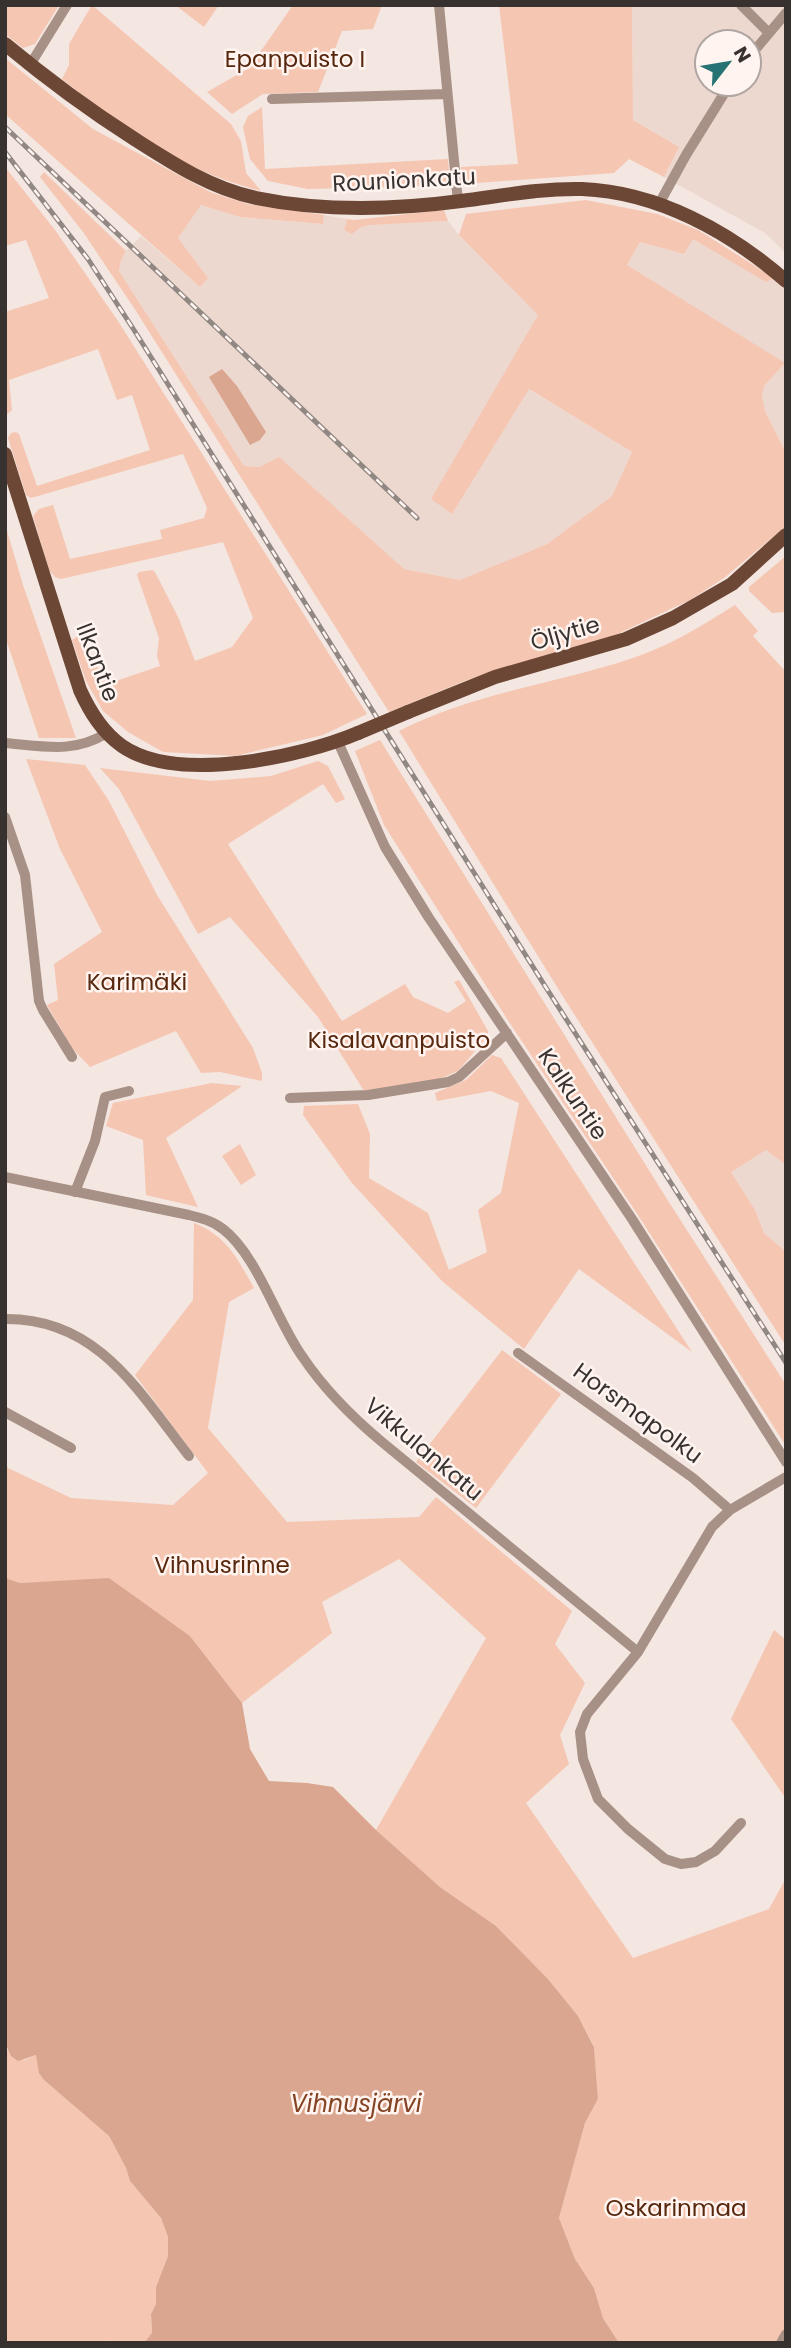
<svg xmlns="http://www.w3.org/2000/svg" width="791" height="2348" viewBox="0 0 791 2348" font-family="Poppins,sans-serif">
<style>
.built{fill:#edd8cf;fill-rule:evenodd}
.green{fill:#f5c6b2}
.water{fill:#daa68f}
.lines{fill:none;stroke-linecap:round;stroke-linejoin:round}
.minor{stroke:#a79086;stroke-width:10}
.major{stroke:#6d4735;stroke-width:14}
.rail-casing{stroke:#918884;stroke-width:5}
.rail{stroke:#fff4ef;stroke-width:2.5;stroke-dasharray:8;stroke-linecap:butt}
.major-bridge{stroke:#6d4735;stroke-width:14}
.labels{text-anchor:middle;stroke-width:5;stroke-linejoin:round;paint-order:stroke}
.park-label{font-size:23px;fill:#57270e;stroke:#fff4ef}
.street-label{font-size:23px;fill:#373230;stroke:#fff4ef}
.water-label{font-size:24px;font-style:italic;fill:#844323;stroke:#fff4ef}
</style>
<rect width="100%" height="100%" fill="#f4e6e0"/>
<!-- built -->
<path class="built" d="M632,5h154v248l-21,-20 -101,-56 15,-30 -46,-27zM707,42h42v42h-42z
M201,205l39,12 22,2 60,5 2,-9 23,4 -3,11 27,-5 77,-4 11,14 80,80 -34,60 127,77 -20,44 -65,48 -87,36 -56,-11 -144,-102 -16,-1 -125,-195 2,-11 5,-9 15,-15 59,51 8,-9 -31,-40z
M693,238l81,40 12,11v164l-21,-42 -3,-16 2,-9 20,-22 -157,-99 13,-23 44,12z
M766,1150l20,15v87l-22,-19 -9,-23 -25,-39z"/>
<!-- green -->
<path class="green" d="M5,5h54l-24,39 -12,4 -18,-14z
M92,5l139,119 10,17 5,32 15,18c-83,-22 -133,-59 -199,-112l7,-14v-21z
M175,5h44l-15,22z
M293,5h89l-9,24 -31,2 -24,61 -55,2 -31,20 -25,-22 42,-24z
M499,5h133l1,115 46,27 -15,30 -35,-18 -15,14 -151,11 -2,-17 57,-3z
M5,58l88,71 117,63 38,12 76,11 -1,9 -83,-7 -39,-12 -23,33 30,40 -8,9 -195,-173z
M262,107l3,62 183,-10 2,26 -142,4 -40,-8 -18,-22 -7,-32 5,-11z
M5,167l50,63 61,88 251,396 -44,21 -88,21 -72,-4 -35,-20 -25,-21 -17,-30 -14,-41 6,-4 6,5 23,43 53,-18 -3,-10 2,-18 -22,-63 2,-3 14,-2 3,4 23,45 16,42 37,-14 21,-29 -30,-76 -162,37 -6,-2 -6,-7 -16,-54 6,-7 14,-4 17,54 92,-20 -2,-9 44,-12 3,-10 -24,-54 -152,44 -5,-3 -18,-57 3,-5 5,-1 3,2 18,52 113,-36 -18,-55 -15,5 -19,-51 -89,31 3,30 -7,6v-104l44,-14 -23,-58 -21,6z
M44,172l82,79 -5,9 -2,11 125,195 16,1 19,-10 125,112 56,11 87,-36 65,-48 20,-44 -103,-63 -77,125 -21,-15 107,-184 -79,-80 7,-21 120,-14 71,14 41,16 76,48 -8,4 -73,-43 -9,15 -44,-12 -13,23 158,98 -21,23 -2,9 3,16 21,42v73l-62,52 -34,22 -92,43 -131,37 -78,32 -253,-401 -53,-79 -43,-55z
M444,210l4,11 -77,4 -10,2 -9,7 -8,-4 3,-11 7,1z
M5,524l18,61 53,153h-37l-34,-102z
M786,556v56l-14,1 -23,-22v-4z
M735,605l23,26 -5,5 33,36v493l-20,-15 -35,22 24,38 9,23 22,19v94l-224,-351 -163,-264c71,-37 155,-47 231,-72 37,-12 72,-33 105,-54z
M380,740l287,459 119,186v61l-150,-234 -127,-190 -125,-197 -29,-74z
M26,759l59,6 24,36 48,94 96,153 9,25v8l-42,-9 -19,1 -25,-42 -86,36 -18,-19 -25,-43 11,-5 -4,-36 48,-32 -42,-83z
M318,761l10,5 17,33 -9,4 -13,-19 -95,60 114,177 63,-37 8,13 35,16 18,-12 -12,-19 5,-2 29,51v5l-30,35 -21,9 -73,11 -46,-74 -88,-100 -32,17 -79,-145 -19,-21 110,13 61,-5z
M492,1055l9,3 191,294 -113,-83 -55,80 -82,-68 -90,-98 -49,-68 1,-9 54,-2 12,30 -1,44 59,35 21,57 38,-18 -9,-42 23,-17 18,-90 -28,-12 -54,10 -2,-8 31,-13z
M212,1083l30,3 -76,52 32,69 -52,-12 -3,-55 -37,-14 7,-23z
M240,1144l16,31 -15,10 -19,-29z
M194,1223c33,13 43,35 60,65l-25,14 -21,126 79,94 132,-5 17,-20 136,114 -17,33 30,39 -25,52 9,29 -43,39 107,155 136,-49 17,-31v465h-167l-16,-25 -9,-30 -19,-29 -16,-41 26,-95 13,-24 -4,-53 -16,-30 -30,-37 -52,-53 -56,-39 -64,-57 110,-192 -87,-79 -77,43 10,31 -90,70 -52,-67 -81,-57 -89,4 -15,-5v-115l3,5 63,30 102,7 35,-32 -73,-98 58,-75z
M502,1350l59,44 -85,114 -60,-46z
M774,1630l12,10v159l-55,-80z
M5,2043l2,7 17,10 12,-5 8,25 65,56 17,32 4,13 31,37 7,19v19l-12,31v17l-5,10 1,20 -8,9h-34l-4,-3 -1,3h-100z"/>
<!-- water -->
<path class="water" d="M222,369l15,17 29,46 -6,8 -10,5 -41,-68z
M5,1578l15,5 89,-5 81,58 52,67 8,46 19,32 38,2 26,4 43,43 64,57 56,39 52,53 30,37 16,31 4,52 -13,24 -26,95 16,41 19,29 9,30 16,25h-475l8,-10 -1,-19 5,-10v-17l12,-31v-19l-7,-19 -31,-37 -4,-13 -17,-32 -65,-56 -5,-7 -3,-18 -18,6 -7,-5 -6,-13z"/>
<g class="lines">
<!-- minor -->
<path class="minor" d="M439,5l19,197
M741,5l28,28
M749,57l37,-44
M30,65l37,-60
M272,99l175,-5
M659,204l27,-49 44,-71
M338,742l47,105 44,71 203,301 154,243
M5,743c38,3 68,11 102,-10
M5,817l20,58 14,126 4,9 29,47
M290,1098l78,-3 80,-13 11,-5 48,-44
M5,1177l184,38c12,3 24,6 34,14 34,26 54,92 79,127 22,33 50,61 80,86l256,210
M75,1192l20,-51 10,-44 24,-6
M5,1319c93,-1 134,73 184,137
M518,1353l175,125 37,32
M5,1412l66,36
M741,1823l-26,28 -19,11 -15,2 -16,-5 -37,-30 -30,-30 -15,-40 -3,-27 7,-18 51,-62 74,-125 18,-17 56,-33
M781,2343l5,-9"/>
<!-- major -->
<path class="major" d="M5,44c41,34 84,66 128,94 39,25 77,50 123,60 68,14 137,12 205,3 40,-5 81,-13 121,-12 76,3 148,43 204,92
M5,454l75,236c10,22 22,42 42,56 55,38 179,11 236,-13
M408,712l87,-35 131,-38 47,-21 59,-34 54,-49"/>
<!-- rail casing -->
<g class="rail-casing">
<path id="rail" d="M5,127l412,391
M5,152l83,107 46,71 411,656 241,377"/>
</g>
<!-- rail -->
<use href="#rail" class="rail"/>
<!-- major-bridge -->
<path class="major-bridge" d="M358,733l50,-21"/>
</g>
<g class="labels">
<!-- park labels -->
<g class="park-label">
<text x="295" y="67">Epanpuisto I</text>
<text x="137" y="990">Karimäki</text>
<text x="399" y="1048">Kisalavanpuisto</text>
<text x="222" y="1573">Vihnusrinne</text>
<text x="676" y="2216">Oskarinmaa</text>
</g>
<!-- street labels -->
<g class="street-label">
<text transform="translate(404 180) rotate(-3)" y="8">Rounionkatu</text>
<text transform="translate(565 633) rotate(-16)" y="8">Öljytie</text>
<text transform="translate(98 662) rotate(69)" y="8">Ilkantie</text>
<text transform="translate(573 1094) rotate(56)" y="8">Kalkuntie</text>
<text transform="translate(638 1413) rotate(36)" y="8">Horsmapolku</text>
<text transform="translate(424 1449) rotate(40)" y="8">Vikkulankatu</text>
</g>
<!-- water labels -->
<g class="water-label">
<text x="356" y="2112">Vihnusjärvi</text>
</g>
</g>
<!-- border -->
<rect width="791" height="2348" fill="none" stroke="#373230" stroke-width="14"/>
<!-- north arrow -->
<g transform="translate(728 63) rotate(59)"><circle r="33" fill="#fff4ef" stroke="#afa6a3" stroke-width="2"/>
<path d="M0-5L12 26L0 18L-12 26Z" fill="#277272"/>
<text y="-10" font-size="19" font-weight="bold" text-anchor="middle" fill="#373230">N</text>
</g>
</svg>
